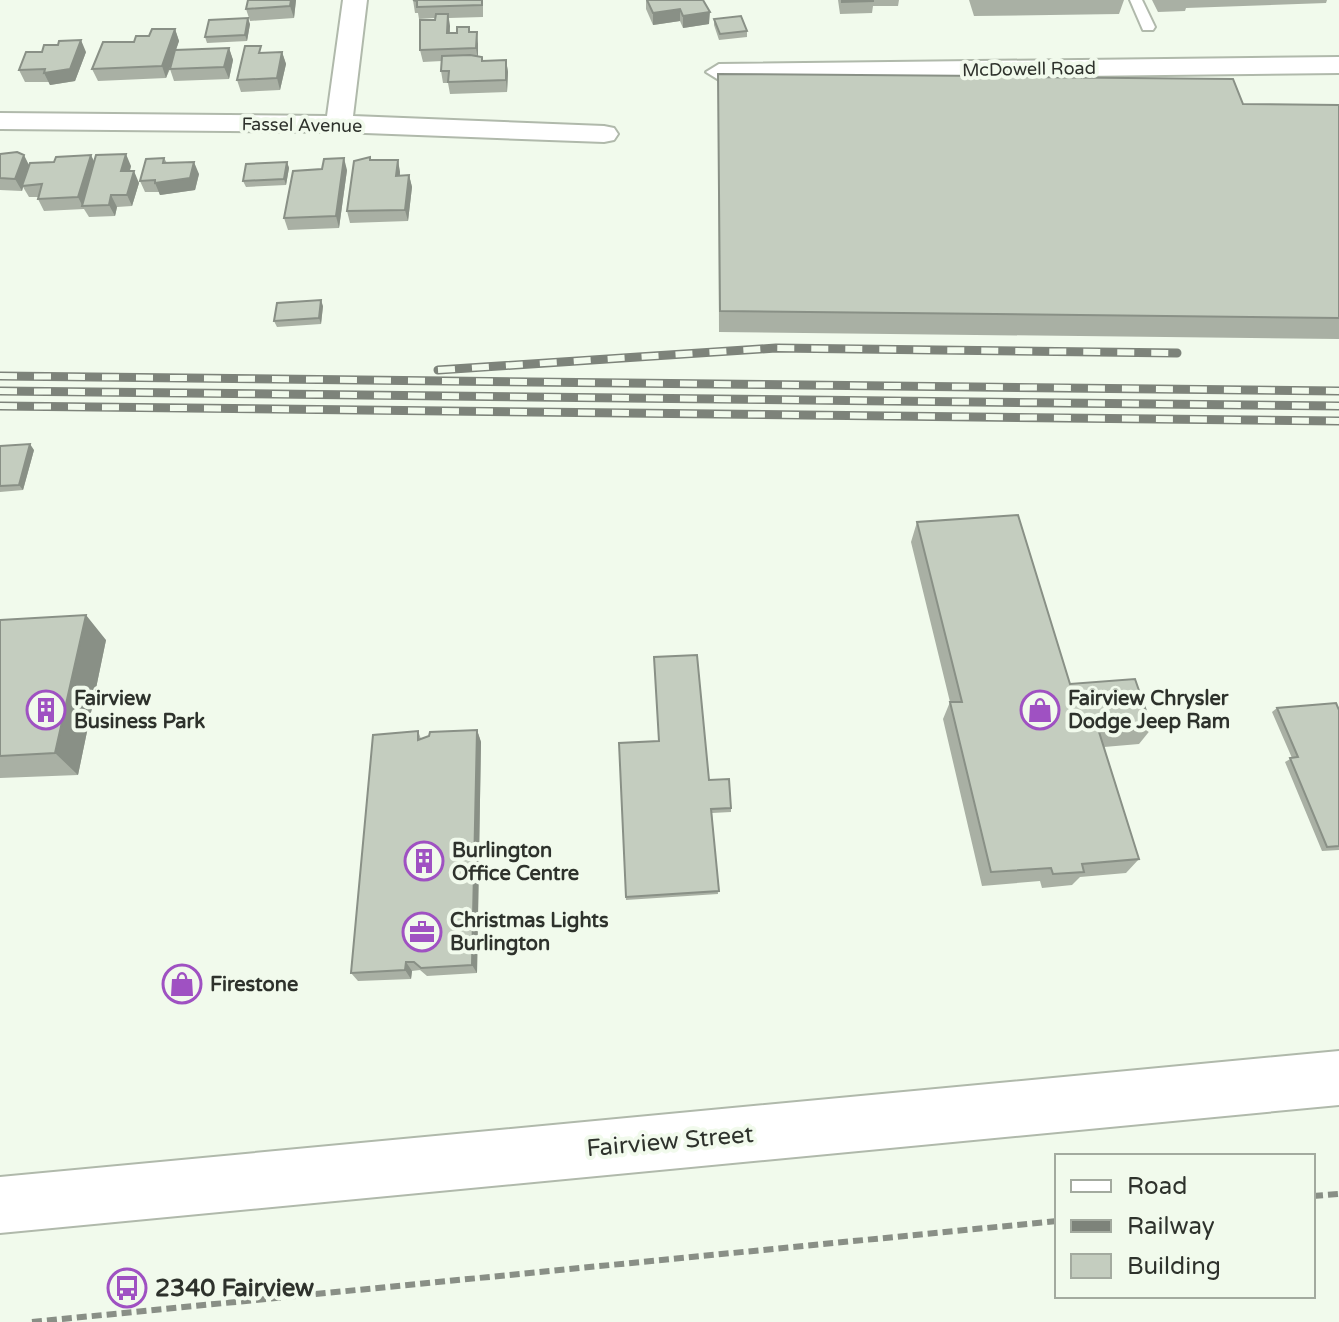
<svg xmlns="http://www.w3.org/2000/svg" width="1339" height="1322" viewBox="0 0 1339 1322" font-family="'Varela Round',sans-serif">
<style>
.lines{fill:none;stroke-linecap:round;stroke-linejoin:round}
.lane-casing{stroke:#b0b9ab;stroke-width:4}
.street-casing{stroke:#b0b9ab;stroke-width:4}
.secondary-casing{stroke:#b0b9ab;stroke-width:4}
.path{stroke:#898f86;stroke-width:6;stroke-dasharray:10 5;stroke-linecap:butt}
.lane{fill:#fff;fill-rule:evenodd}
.street{fill:#fff;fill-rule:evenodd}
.secondary{fill:#fff;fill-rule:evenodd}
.rail-casing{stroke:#7d837a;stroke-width:9}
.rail{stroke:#f1faec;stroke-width:6;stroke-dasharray:17;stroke-linecap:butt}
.wall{fill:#a9b0a4}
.shaded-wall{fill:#899086}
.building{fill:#c4cdbf;stroke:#899086;stroke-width:2}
.labels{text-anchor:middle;stroke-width:8;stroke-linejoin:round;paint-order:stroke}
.far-street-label{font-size:18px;fill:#2e322c;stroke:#f1faec}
.poi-label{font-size:20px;font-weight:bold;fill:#2e322c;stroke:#f1faec;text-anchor:start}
.near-street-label{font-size:24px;fill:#2e322c;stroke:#f1faec}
.near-poi-label{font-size:24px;font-weight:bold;fill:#2e322c;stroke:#f1faec;text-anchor:start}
</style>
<rect width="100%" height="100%" fill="#f1faec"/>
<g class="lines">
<!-- lane casing -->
<g class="lane-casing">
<path id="lane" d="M1130,0h12l13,27 -2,3h-10z"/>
</g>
<!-- street casing -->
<g class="street-casing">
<path id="street" d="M343,0h24l-14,116 251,10 10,2 4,6 -4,6 -10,2 -265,-10 -339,-3v-16l327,3z
M1339,57v16l-620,7 -13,-8 13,-8z"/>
</g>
<!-- secondary casing -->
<g class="secondary-casing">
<path id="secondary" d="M1339,1051v54l-1339,128v-56z"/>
</g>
<!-- path -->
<path class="path" d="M1313,1196l26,-2
M32,1322l1025,-101"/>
<!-- lane -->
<use href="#lane" class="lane"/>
<!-- street -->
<use href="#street" class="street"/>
<!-- secondary -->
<use href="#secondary" class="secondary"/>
<!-- rail casing -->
<g class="rail-casing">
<path id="rail" d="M438,370l338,-22 401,5
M0,376l1339,15
M0,391l1339,15
M0,406l1339,15"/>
</g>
<!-- rail -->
<use href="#rail" class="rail"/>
</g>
<!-- wall -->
<path class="wall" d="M296,0l-2,18 -44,3 -4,-12z
M413,0h70v17l-34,1 1,15 20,-1 8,12v13l4,4 24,-1 2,12 -1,20 -57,2 -2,-11h-5l-2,-12 1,-10 -19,1 -3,-12 15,-32 -16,1 -1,-6h-3z
M646,0h57l6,24 -26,4 -3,-7 -27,4 -7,-16z
M838,0h61l-1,6h-25l-1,7 -32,1z
M969,0h155l-5,14 -145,2z
M1152,0h175l-1,3 -140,5 -1,3 -27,1z
M714,19l33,12v6l-28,3 -5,-15z
M250,24l-3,17 -40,2 -2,-6z
M175,29l4,12 -3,9 53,-2 4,12 -4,19 -55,2 -4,-12 -4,9 -68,3 -6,-12 42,-27z
M86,52l-11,29 -25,4 -1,-3h-24l-6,-12z
M282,52l4,12 -6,26 -39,2 -4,-12 26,-27z
M987,69l34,8 222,27 96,1v234l-620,-7 -1,-258 267,2z
M0,154l29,11 65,-3 37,4 -1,5 9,12 -7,23 -15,1 -2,9 -26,1 -5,-8 -40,2 -6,-12v-2h-9l-6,-10 -1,4 -22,-1z
M164,158l3,5 32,11 -4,16 -35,5 -1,-3h-14l-5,-11z
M371,160h27l2,15h9l3,12 -4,34 -58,2 -3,-12z
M287,162l2,6 -3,17 -40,2 -3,-6z
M347,170l-8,58 -51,2 -4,-12z
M323,306l-2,18 -44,3 -3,-6z
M0,446l34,4 -11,40 -23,2z
M917,522l153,162 82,44 -13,16 -35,3 35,112 -13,14 -46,4 -8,8 -30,3 -2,-7 -58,5 -39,-167 7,-17 -39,-160z
M0,620l106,20 -28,135 -78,3z
M1277,708l62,2v140l-17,1 -37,-89 7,-4 -20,-46z
M477,730l4,12 -4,231 -50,3 -7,-6 -8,1 -1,8 -53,2 -7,-8 67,-242 3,8z
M619,743l90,37 22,28v4l-19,1 6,81 -92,6z"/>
<!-- shaded-wall -->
<path class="shaded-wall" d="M291,0h5l-2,18 -4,-12z
M680,9v12l-27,4v-12z
M710,12l-1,12 -26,4v-12z
M448,14l2,12 -1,19 -2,-12z
M248,18l2,6 -3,17 -2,-6z
M175,29l4,12 -13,37 -4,-12z
M477,32l1,12v16l-2,-12z
M81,40l5,12 -11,29 -25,4 -6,-12z
M229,48l4,12 -4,19 -5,-12z
M282,52l4,12 -6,26 -3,-12z
M506,60l2,12 -1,20 -1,-12z
M126,154l5,12 -5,17 -5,-12z
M24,155l6,12 -8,19 1,1 -1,4 -7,-12z
M91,155l6,12 -15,39 2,3 -6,-12z
M344,158l3,12 -8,58 -3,-12z
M398,160l2,12 -1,15 -3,-11z
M194,162l5,12 -4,16 -35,5 -5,-12z
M287,162l2,6 -3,17 -2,-6z
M134,171l5,12 -7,23 -5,-11z
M409,175l3,12 -4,34 -3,-11z
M111,195l6,12 -2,9 -6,-11z
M321,300l2,6 -2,18 -2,-6z
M30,444l4,6 -11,40 -4,-5z
M86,615l20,25 -28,135 -23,-22z
M477,730l4,12 -4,231 -5,-8z
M406,962l6,9 -1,8 -6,-9z"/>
<!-- building -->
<path class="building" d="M248,0h43l-1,6 -44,3z
M413,0h69v5l-65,2v-6z
M647,0h56l7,12 -27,4 -3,-7 -27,4z
M842,0h31v1l-31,1z
M436,14h12l-1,19h10v-6h12v5h8l-1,16 -56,2v-30h15z
M741,16l6,15 -27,3 -6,-15z
M248,18l-3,17 -40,2 4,-17z
M152,29h23l-13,37 -70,3 11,-27h31l2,-6h13z
M81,40l-11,29 -26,4 1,-4 -26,1 7,-18h16l2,-7h14l1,-4z
M245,46h16l-2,7 23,-1 -5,26 -40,2z
M229,48l-5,19 -54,2 5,-19z
M470,55l12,2v4l24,-1v20l-58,2 1,-11h-8l1,-15z
M987,69h32l2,8 212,2 10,25 96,1v213l-619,-7 -2,-237 270,2z
M17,152l7,3 -9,24 -15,-1v-24z
M126,154l-5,17h13l-7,24h-16l-2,10 -27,1 14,-51z
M91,155l-13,42 -40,2 4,-15 -20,2 8,-23 24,-1 2,-5z
M370,157v3h28l-2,16 13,-1 -4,35 -58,1 7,-50z
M164,158l-1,5 31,-1 -4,16 -35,5v-3l-15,1 6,-22z
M344,158l-8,58 -52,2 9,-47 29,-2 2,-10z
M287,162l-3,17 -41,2 3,-17z
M321,300l-2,18 -45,3 3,-18z
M30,444l-11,41 -19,1v-40z
M1018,515l52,169 65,-5 17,49 -53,4 40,127 -57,5 2,8 -31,2 -2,-6 -60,4 -41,-170h12l-45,-180z
M86,615l-31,138 -55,3v-136z
M697,655l12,125 20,-1 2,29 -20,1 8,82 -93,6 -7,-154 40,-2 -5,-84z
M1336,703l3,7v136l-12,1 -37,-89 8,-1 -21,-49z
M477,730l-5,235 -51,3 -7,-6h-8l-1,8 -54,3 22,-238 45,-4v9l11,-4 1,-4z"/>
<!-- icons -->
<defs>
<g id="building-ring" transform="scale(2)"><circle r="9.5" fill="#f1faec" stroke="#9f51c2" stroke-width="1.5"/><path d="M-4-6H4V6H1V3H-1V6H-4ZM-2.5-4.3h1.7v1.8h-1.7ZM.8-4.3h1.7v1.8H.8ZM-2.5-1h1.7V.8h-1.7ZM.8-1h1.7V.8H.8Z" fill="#9f51c2"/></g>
<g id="shop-ring" transform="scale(2)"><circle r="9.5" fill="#f1faec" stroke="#9f51c2" stroke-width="1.5"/><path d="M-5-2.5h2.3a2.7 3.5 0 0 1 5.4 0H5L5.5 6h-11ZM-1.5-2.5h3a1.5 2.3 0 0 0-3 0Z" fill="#9f51c2"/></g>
<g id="office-ring" transform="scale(2)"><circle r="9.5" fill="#f1faec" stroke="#9f51c2" stroke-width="1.5"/><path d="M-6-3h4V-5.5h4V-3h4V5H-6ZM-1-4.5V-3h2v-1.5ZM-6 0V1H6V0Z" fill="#9f51c2"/></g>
<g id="bus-ring" transform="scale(2)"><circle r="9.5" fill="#f1faec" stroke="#9f51c2" stroke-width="1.5"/><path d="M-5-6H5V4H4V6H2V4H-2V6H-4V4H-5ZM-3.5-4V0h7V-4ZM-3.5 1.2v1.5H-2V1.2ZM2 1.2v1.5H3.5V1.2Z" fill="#9f51c2"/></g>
</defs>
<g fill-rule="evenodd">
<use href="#building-ring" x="46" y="710"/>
<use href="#shop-ring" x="1040" y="710"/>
<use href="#building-ring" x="424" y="861"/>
<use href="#office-ring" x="422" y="932"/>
<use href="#shop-ring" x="182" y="984"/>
<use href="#bus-ring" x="127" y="1288"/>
</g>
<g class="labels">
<!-- far-street labels -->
<g class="far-street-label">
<text transform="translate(1029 69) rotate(-1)" y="6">McDowell Road</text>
<text transform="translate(302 125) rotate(1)" y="6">Fassel Avenue</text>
</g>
<!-- poi labels -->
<g class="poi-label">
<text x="74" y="705">Fairview<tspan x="74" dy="23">Business Park</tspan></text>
<text x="1068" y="705">Fairview Chrysler<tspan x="1068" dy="23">Dodge Jeep Ram</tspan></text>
<text x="452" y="857">Burlington<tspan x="452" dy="23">Office Centre</tspan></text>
<text x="450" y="927">Christmas Lights<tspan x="450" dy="23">Burlington</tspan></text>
<text x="210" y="991">Firestone</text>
</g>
<!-- near-street labels -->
<g class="near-street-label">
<text transform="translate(670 1141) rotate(-5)" y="8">Fairview Street</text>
</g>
<!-- near-poi labels -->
<g class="near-poi-label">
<text x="155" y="1296">2340 Fairview</text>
</g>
</g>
<!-- legend -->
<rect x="1055" y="1154" width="260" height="144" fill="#f1faec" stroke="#a3aa9f" stroke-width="2"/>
<rect x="1071" y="1180" width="40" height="12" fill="#ffffff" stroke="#a3aa9f" stroke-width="2"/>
<text x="1127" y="1194" font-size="24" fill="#2e322c">Road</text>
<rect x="1071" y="1220" width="40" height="12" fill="#7d837a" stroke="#a3aa9f" stroke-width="2"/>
<text x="1127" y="1234" font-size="24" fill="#2e322c">Railway</text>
<rect x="1071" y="1254" width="40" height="24" fill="#c4cdbf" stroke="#a3aa9f" stroke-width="2"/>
<text x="1127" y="1274" font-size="24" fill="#2e322c">Building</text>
</svg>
